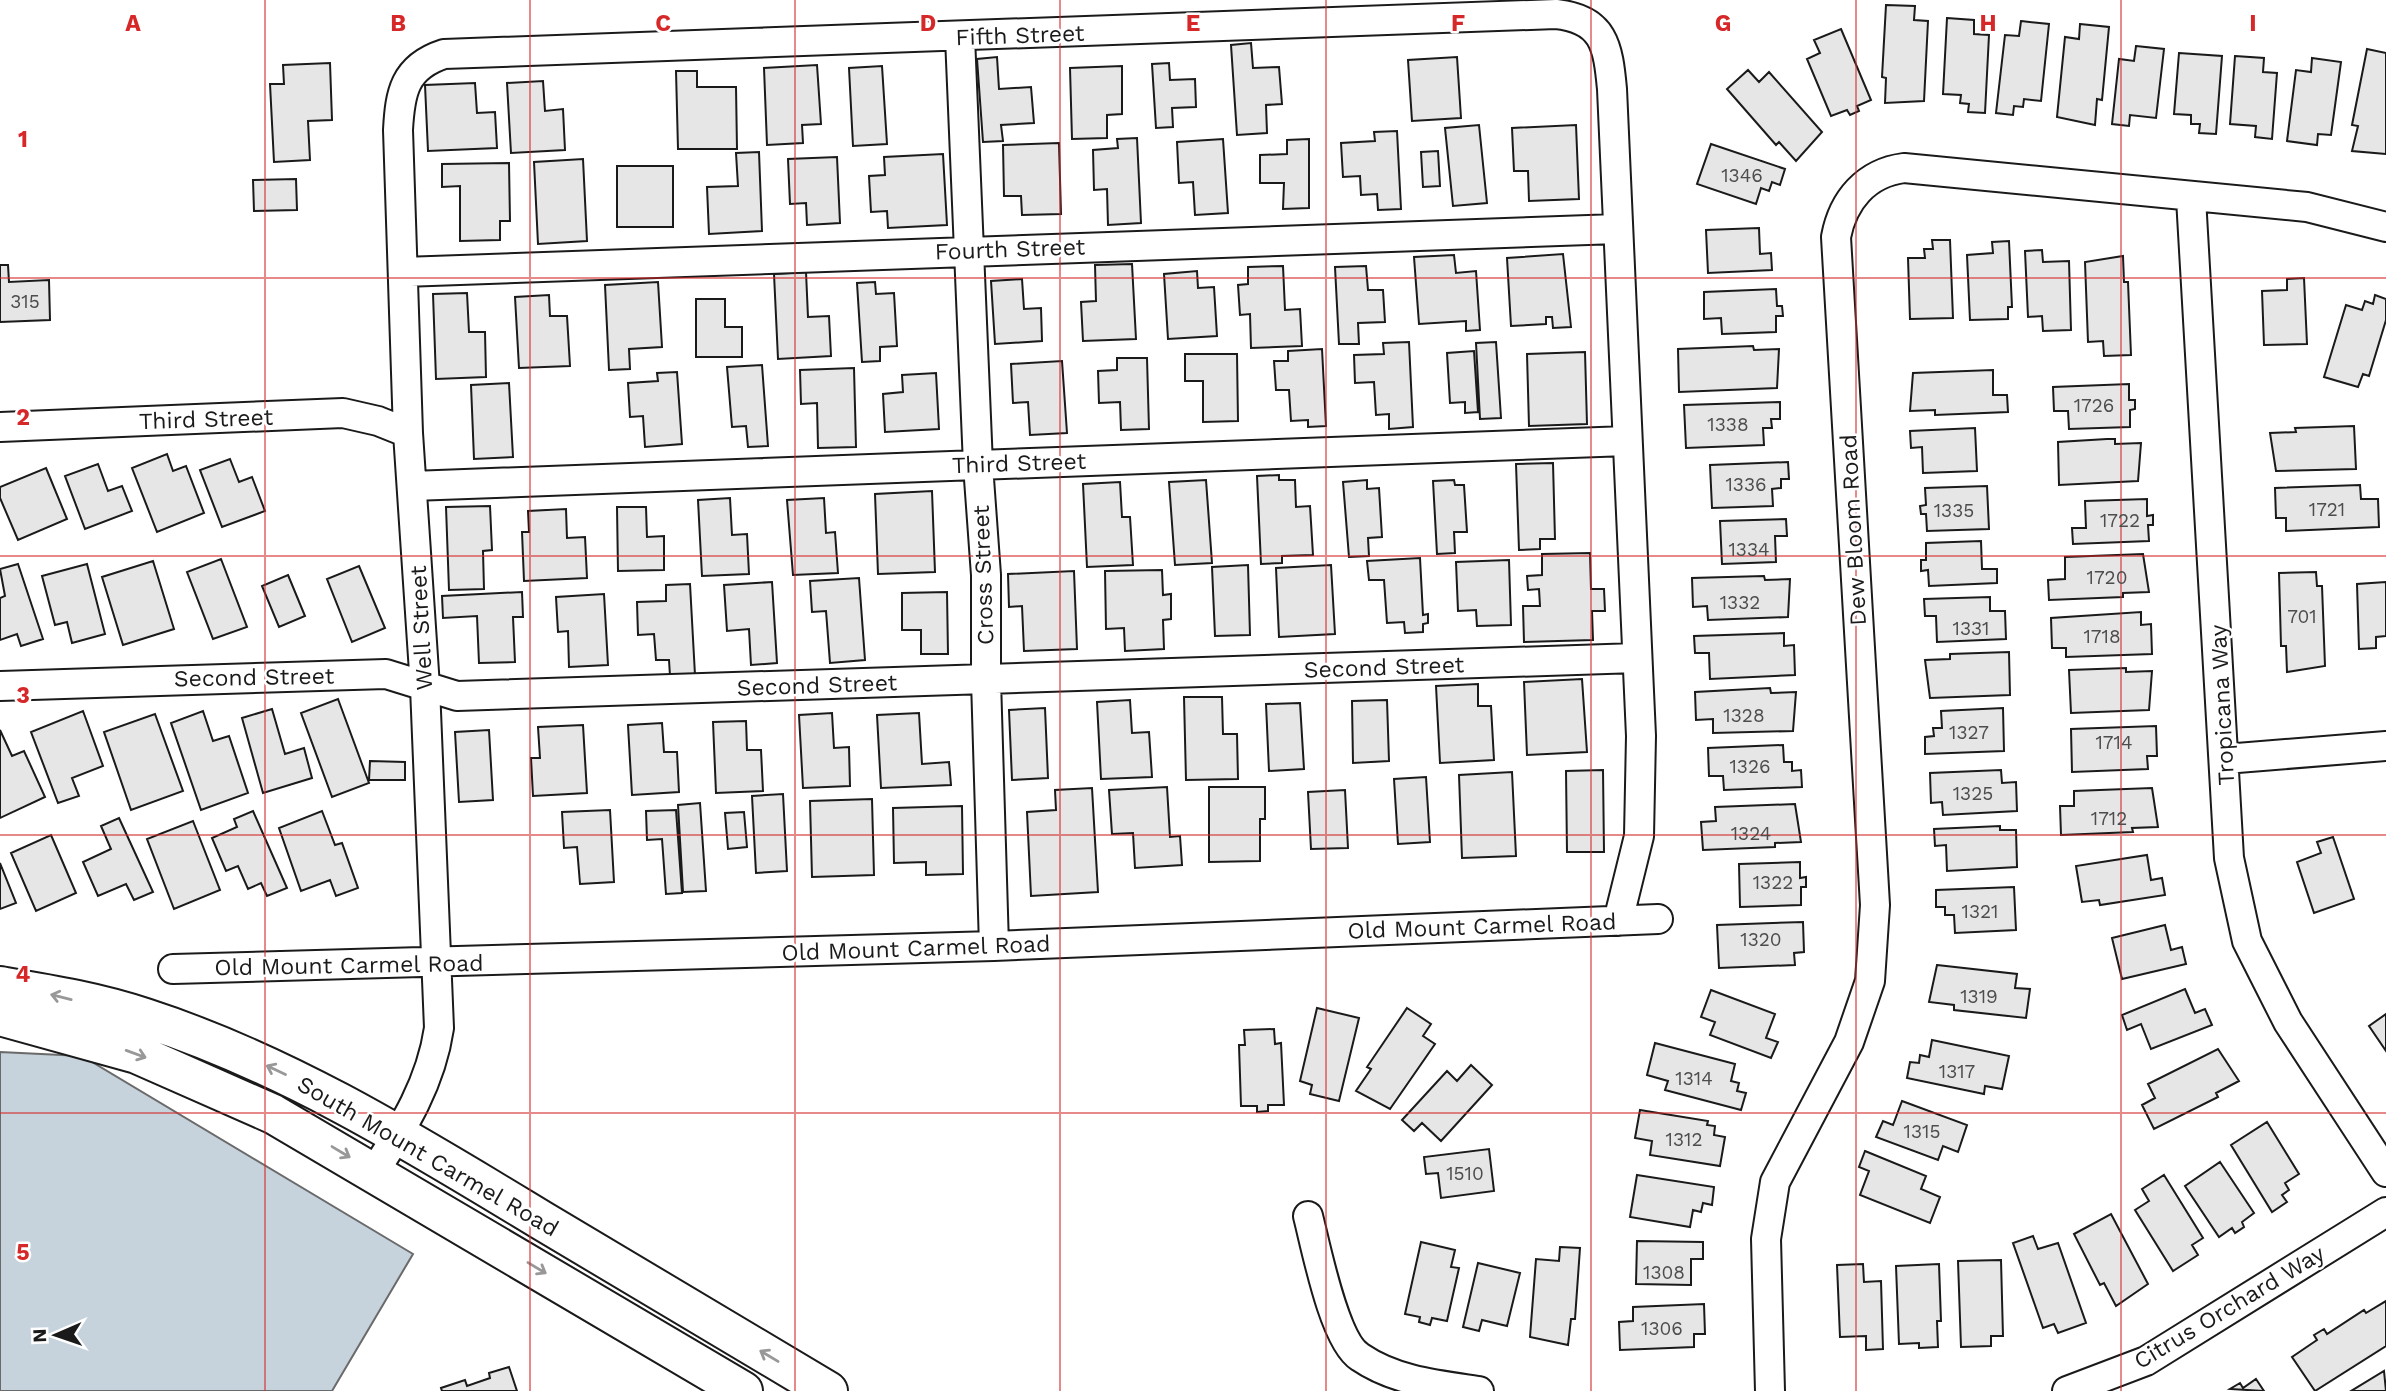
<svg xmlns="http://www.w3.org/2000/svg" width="2386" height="1391" viewBox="0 0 2386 1391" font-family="'Work Sans',sans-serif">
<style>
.water{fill:#c6d2dc;stroke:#6a6a6a;stroke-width:2}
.building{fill:#e6e6e6;stroke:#1a1a1a;stroke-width:2}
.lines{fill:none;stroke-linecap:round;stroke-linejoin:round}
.street-casing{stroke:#1a1a1a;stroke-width:32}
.secondary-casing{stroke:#1a1a1a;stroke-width:42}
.street{stroke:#fff;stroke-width:28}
.secondary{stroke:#fff;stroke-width:38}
.oneway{stroke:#989898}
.grid{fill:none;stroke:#d62828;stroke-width:2;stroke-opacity:0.55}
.labels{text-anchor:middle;stroke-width:5;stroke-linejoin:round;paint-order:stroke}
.number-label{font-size:19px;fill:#4d4d4d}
.street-label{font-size:23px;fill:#1a1a1a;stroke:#fff}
.grid-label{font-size:23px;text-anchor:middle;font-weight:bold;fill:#d62828;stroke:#fff;stroke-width:5;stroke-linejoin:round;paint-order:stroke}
</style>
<rect width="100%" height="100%" fill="#fff"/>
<!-- water -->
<path class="water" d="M0,1052l82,4 331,198 -81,137h-332z"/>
<!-- building -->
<path class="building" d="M1886,5l29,1 -1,14 14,1 -4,80 -39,2 1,-25 -4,-1z
M1947,18l27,2v14l15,1 -4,78 -17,-1 1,-8 -9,-1 1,-8 -18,-1z
M2021,21l28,3 -8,77 -17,-2 -1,8 -9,-1 -1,9 -17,-2 9,-78 14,1z
M2080,24l29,3 -7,73 -5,-1 -2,26 -38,-8 8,-80 14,2z
M1841,29l30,71 -14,6 2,5 -9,4 -3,-5 -16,6 -24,-57 13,-6 -6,-13z
M1251,43l2,25 26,-1 3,37 -16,1 1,28 -30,2 -6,-90z
M2136,46l28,3 -8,69 -26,-3 -1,11 -17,-2 7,-65 15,2z
M2367,49l19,4v101l-34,-3 6,-25 -6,-1z
M2179,53l43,3 -6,78 -17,-1 1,-9h-9v-9l-17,-1z
M2235,56l29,2 -1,14 14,1 -5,66 -17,-2 1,-11 -26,-2z
M997,57l2,32 32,-2 3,36 -33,2 2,16 -20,1 -6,-83z
M1457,57l4,61 -49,3 -4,-61z
M2312,58l29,4 -10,73 -13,-1 -1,11 -30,-4 9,-71 15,2z
M330,63l2,57 -24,1 2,39 -36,2 -4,-78h14l-1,-19z
M1169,63l1,17 25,-1 1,28 -24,1 1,19 -17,1 -4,-64z
M817,65l4,59 -19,1 1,18 -36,2 -3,-77z
M882,66l5,78 -34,2 -4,-78z
M1122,66v48l-15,1v23l-35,1 -2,-71z
M1748,70l11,12 10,-10 53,60 -26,29 -17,-19 -3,3 -49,-56z
M676,71h21v16h39l1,62h-59z
M543,81l2,30 18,-2 2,41 -54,3 -4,-70z
M475,83l2,30 18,-1 2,36 -69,3 -3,-66z
M1479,125l8,78 -34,3 -8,-78z
M1576,125l3,74 -50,2 -1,-30h-14l-2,-43z
M1397,131l4,78 -23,1 -1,-16 -16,1 -1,-19 -17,1 -2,-34 34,-2 -1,-9z
M1137,138l4,85 -33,2 -1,-36 -13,1 -1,-40 25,-2 -1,-9z
M1223,139l5,74 -33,2 -2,-33 -14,1 -2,-41z
M1309,139v69l-26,1 1,-26h-24v-28l27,-1v-14z
M1059,143l2,71 -39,1 -1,-19h-17l-1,-51z
M1711,144l74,25 -5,16 -8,-3 -3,9 -8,-3 -5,16 -59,-20z
M1438,151l2,35 -17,1 -2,-35z
M759,152l3,79 -53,3 -2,-47 31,-1 -2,-33z
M943,154l4,71 -59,3 -1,-17 -16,1 -2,-36 16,-1 -1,-18z
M837,157l3,66 -33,2 -1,-22 -16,1 -2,-45z
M583,159l4,82 -49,3 -4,-82z
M509,163l1,58h-10v19l-40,1v-55l-18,1v-23z
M617,166h56v61h-56z
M296,179l1,31 -43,1 -1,-31z
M1759,228l1,26 11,-1 1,17 -64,3 -2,-43z
M1932,240h18l3,78 -43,1 -2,-61h17l-1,-9h9z
M2009,241l3,66h-4v12l-38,1 -3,-65 26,-2 -1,-11z
M2042,250l1,12 26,-1 2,69 -28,1 -1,-15 -14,1 -3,-66z
M1563,254l8,73 -18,1 -1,-11h-6v7l-35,2 -4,-68z
M1454,255l2,18 20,-2 4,59 -14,1v-10l-47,3 -5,-67z
M2123,256l1,26h4l3,73 -27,1 -1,-15 -15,1 -3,-80z
M1132,264l4,75 -53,2 -2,-39 15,-1 -1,-36z
M0,265h8l1,17 40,-2 1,40 -50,2z
M1283,266l2,44 15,-1 2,37 -51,2 -1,-34 -10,1 -2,-30 10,-1v-17z
M1366,266l2,24h15l2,32 -27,1 1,21h-20l-4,-77z
M1197,271l1,17 16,-1 3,49 -49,3 -4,-65z
M806,272l2,45 21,-1 2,40 -53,3 -4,-85z
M2304,278l3,66 -43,1 -2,-54 25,-1v-11z
M1022,279l2,30 17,-1 1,33 -47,3 -4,-63z
M658,282l4,65 -33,2 1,20 -21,1 -4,-85z
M875,282l1,12 18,-1 3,53 -17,1v14l-18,1 -5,-79z
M1776,289l1,17h5l1,10h-7v16l-54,2 -1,-16 -17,1v-27z
M467,293l2,39h16l1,45 -50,2 -3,-85z
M549,295l1,21h17l3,50 -51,2 -4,-71z
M2375,295l11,4v21l-17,56 -6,-2 -5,13 -34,-10 22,-72 16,5 3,-9 8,3z
M696,299h29v28h17v30h-46z
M1409,342l4,85 -24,2v-15l-13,1 -2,-33 -19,1 -1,-28 30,-1 -1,-11z
M1496,342l5,76 -21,1 -4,-76z
M1753,346l1,4 25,-1 -2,39 -98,4 -1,-43z
M1322,349l4,77 -18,1v-7l-17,1 -2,-31h-13l-2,-29h14v-10z
M1474,351l4,61 -13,1v-11l-15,1 -3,-50z
M1585,352l2,72 -58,2 -2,-72z
M1185,354h52l1,67 -35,1v-41h-18z
M1117,358h30l2,71 -28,1 -1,-28 -21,1 -1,-32 19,-1z
M1062,361l5,72 -37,2 -2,-33 -15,1 -2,-39z
M762,365l6,81 -20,1 -2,-21 -14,1 -5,-60z
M854,368l2,79 -38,1 -1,-45 -16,1 -1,-34z
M1993,370v25h14l1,17 -73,3v-5l-25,1 3,-38z
M677,372l5,72 -37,3 -2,-31 -13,1 -2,-34 30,-2 -1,-8z
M936,373l3,56 -54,3 -2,-38 20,-2 -1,-17z
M509,383l4,74 -39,2 -3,-74z
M2129,384v16h6v9l-5,1v17l-61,2 -1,-18h-14l-1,-24z
M1780,402v17h-9l1,9h-9l1,17 -78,3 -2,-43z
M2354,426l2,43 -80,2 -6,-38 26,-1 -1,-4z
M1975,428l2,43 -54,2 -1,-26 -11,1 -1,-17z
M2107,439h8v5l26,-1 -3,38 -79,4 -1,-43z
M167,454l6,17 13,-5 18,47 -47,19 -25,-64z
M230,459l9,23 13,-5 13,34 -43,16 -22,-57z
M1788,462l1,17h-8v9l-9,1 1,17 -61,2 -2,-43z
M1553,463l2,76h-15v10l-21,1 -3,-86z
M98,464l10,27 14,-5 10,25 -47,18 -20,-53z
M46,468l21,51 -49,21 -18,-42v-11z
M1279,475v5h16l1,27 14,-1 3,49 -31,1v7l-21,1 -4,-88z
M1206,480l6,83 -37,2 -6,-83z
M1367,480v9l12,-1 3,49 -14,1 1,18 -20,1 -6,-75z
M1454,480l1,5h9l3,47h-13l1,21 -18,1 -4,-73z
M1120,482l2,35h8l3,48 -46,2 -4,-83z
M2360,485l1,14h17l1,28 -93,4v-13h-10l-1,-30z
M1987,486l2,43 -62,2 -1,-17h-5l-1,-8 6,-1 -1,-17z
M932,491l3,81 -57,2 -3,-80z
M730,498l2,37 15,-1 2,40 -47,2 -4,-76z
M824,498l2,35 9,-1 3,41 -45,2 -6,-75z
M2147,499v17l6,-1v10h-5l1,16 -76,3 -1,-16h14l-1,-27z
M490,506l2,44 -9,1 1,38 -35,1 -3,-83z
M617,507h29l1,30 17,-1v34l-46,1z
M566,509l1,29 18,-1 2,41 -63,3 -2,-49h7l-1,-21z
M1786,519l1,17h-12l1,26 -54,2 -2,-43z
M1981,541l1,28h15v14l-68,3 -1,-16 -7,1v-11h5v-17z
M1590,553l1,36h13l1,22h-13l1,29 -69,2 -1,-36h17l-1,-17 -11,1 -1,-14 15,-1v-21z
M2143,554l6,38 -26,1v4l-74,3 -1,-20 17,-1v-22z
M1420,558l3,57 5,-1v9l-5,1v8l-18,1 -1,-11 -17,1 -3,-43h-15l-2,-19z
M221,559l26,68 -34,12 -26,-67z
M1509,560l2,65 -34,1 -1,-16 -18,1 -2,-49z
M153,561l21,68 -51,16 -21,-68z
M18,564l25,75 -22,7 -4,-12 -17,6v-42l5,-2 -5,-27z
M87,564l18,70 -33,9 -5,-21 -12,3 -13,-49z
M1248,565l2,70 -35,1 -3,-69z
M1331,565l4,69 -56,3 -3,-69z
M359,566l26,62 -33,14 -25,-63z
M1162,570l1,25 8,-1v25l-8,1 1,29 -39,2 -1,-23 -18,1 -1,-58z
M1074,571l3,78 -53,2 -2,-45 -13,1 -1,-33z
M2316,572l1,14h5l3,80 -38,6 -1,-26h-5l-2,-73z
M288,575l17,41 -26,11 -17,-41z
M1764,576l1,4 25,-1 -2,38 -80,3 -1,-14 -14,1 -1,-29z
M859,578l6,82 -35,3 -4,-52 -14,1 -2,-31z
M772,582l5,81 -26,2 -2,-36 -22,2 -3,-46z
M2386,582v54l-10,1v11l-17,1 -2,-65z
M690,584l5,91 -25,1 -1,-16h-13l-2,-26 -16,1 -1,-33 29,-1v-16z
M522,592l1,25h-10l2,45 -36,1 -2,-47 -34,2 -1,-22z
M947,592l1,62h-27v-24h-19v-37z
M604,594l4,71 -39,2 -1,-36 -10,1 -2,-35z
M1990,597v14h15l1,28 -69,3 -1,-26h-11l-1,-17z
M2141,612v13l10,-1 1,30 -86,3v-9h-14l-1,-30z
M1784,633v13l10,-1 1,30 -85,4 -1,-26h-14l-1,-17z
M2009,652l1,43 -80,3 -5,-38 25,-1v-5z
M2126,668v4l26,-1 -3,39 -78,3 -2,-43z
M1582,679l5,73 -60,3 -3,-73z
M1478,684v22h13l3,54 -54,3 -4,-77z
M1770,688l1,5 25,-1 -3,39 -80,2v-14l-17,1 -1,-28z
M1184,697h38l1,37h14l1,45 -52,1z
M338,699l31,84 -37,14 -31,-84z
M1130,700l2,33 17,-1 3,45 -51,2 -4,-77z
M1387,700l2,61 -36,2 -1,-62z
M1300,703l4,66 -35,2 -3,-67z
M1045,708l3,70 -36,2 -3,-70z
M2003,708l1,43 -79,3v-17l9,-1 -1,-8h9l-1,-17z
M272,709l13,45 19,-6 8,30 -49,15 -21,-75z
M83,711l20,55 -31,12 7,18 -21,7 -27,-71z
M203,711l10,30 16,-5 19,57 -47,17 -30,-87z
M832,713l2,35 15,-1 1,39 -47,2 -4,-73z
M919,713l3,51 27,-2 2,23 -70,3 -4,-73z
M155,714l28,77 -52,19 -27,-78z
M746,721l1,29h14l2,41 -47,2 -3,-71z
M662,723l2,29h13l2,40 -47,3 -4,-70z
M583,725l4,68 -54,3 -2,-38h9l-2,-31z
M2156,726l1,30h-10l1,13 -76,3 -1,-43z
M0,730l12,26 12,-5 21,46 -45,21z
M489,730l4,70 -34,2 -4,-70z
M1783,745l1,17h8v9l9,-1 1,17 -78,3 -1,-14h-14l-1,-28z
M370,761l35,1v18h-36z
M1603,770l1,82h-37l-1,-81z
M2001,770l1,13 14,-1 1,29 -74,4 -1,-13 -11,1 -1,-30z
M1512,772l4,84 -54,2 -3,-83z
M1426,777l4,65 -32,2 -4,-65z
M1167,787l3,50 10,-1 2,29 -47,3 -2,-35 -21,1 -3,-44z
M1209,787h56v32h-5v42l-51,1z
M1092,788l6,104 -67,4 -4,-84 29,-2 -1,-20z
M2152,788l6,39 -26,1 1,4 -72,3 -1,-29h14v-15z
M1345,790l3,58 -37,1 -3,-57z
M783,794l4,77 -31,2 -4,-77z
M872,799l2,76 -62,2 -2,-76z
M700,803l6,88 -23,1 -5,-87z
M1795,804l6,38 -26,1v4l-72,3 -2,-28 15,-1 -1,-14z
M962,806l1,68 -37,1v-13l-32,1 -1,-55z
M610,810l4,72 -34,2 -3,-37 -13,1 -2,-36z
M676,810l6,83 -16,1 -4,-55 -15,1 -1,-29z
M253,811l34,77 -20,8 -6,-13 -13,6 -10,-23 -12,5 -14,-33 25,-11 -3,-8z
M322,811l13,34 7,-2 16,45 -22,8 -6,-16 -29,11 -22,-63z
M744,812l3,35 -19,2 -3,-36z
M119,818l34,74 -19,8 -8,-16 -28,12 -15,-34 28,-13 -10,-23z
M193,821l27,69 -46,19 -27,-70z
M2000,826v4h16l1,37 -70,4 -1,-26 -11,1 -1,-17z
M51,835l25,58 -40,18 -25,-58z
M2333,837l21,62 -40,14 -17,-51 24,-9 -4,-11z
M2147,855l4,25 11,-2 3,17 -65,10 -1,-5 -17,2 -6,-36z
M1800,862v16l6,-1v10h-5v18l-61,2 -1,-43z
M0,863l16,40 -16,6z
M2014,887l2,43 -61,3 -1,-18h-9v-8h-9v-17z
M1803,922l1,30 -10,1 1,12 -76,3 -2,-43z
M2165,925l6,25 11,-3 4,17 -64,15 -10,-41z
M1937,965l80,9 -2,14 15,1 -4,29 -72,-8v-5l-25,-3z
M2185,989l10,24 10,-4 7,16 -61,24 -10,-25 -14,6 -5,-15z
M1711,990l64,24 -9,24 12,4 -7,16 -61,-23 5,-13 -14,-5z
M1317,1008l42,10 -20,83 -29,-7 2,-9 -12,-4z
M1407,1008l24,16 -8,12 12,8 -45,65 -34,-18 15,-22 -4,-2z
M2386,1014v37l-17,-25z
M1274,1029l1,15 6,-1 3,62h-16v6l-11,1v-6h-16l-2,-61h6l-1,-15z
M1932,1040l77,16 -7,33 -17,-3 -1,8 -77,-16 3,-16 9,1 1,-8 9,2z
M1655,1043l80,21 -4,17 8,2 -2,8 9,2 -5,17 -76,-20 3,-9 -21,-6z
M2218,1049l21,32 -23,12 2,4 -64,32 -12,-24 13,-7 -7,-14z
M1471,1065l21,20 -51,56 -19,-18 -8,8 -12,-11 45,-49 10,10z
M1902,1101l65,24 -9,27 -15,-6 -5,14 -62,-23 7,-16 10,4z
M1640,1110l68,11 -1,4 8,1 -1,9 11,2 -5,29 -70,-11 2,-14 -17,-3z
M2267,1122l32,52 -14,9 4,7 -7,5 5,7 -15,10 -41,-67z
M1489,1149l5,42 -53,7 -3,-25 -12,1 -2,-17z
M1865,1151l61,25 -5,13 19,8 -10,26 -70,-28 9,-24 -10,-4z
M2220,1162l34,51 -12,9 2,5 -9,6 -3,-5 -13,9 -34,-51z
M1637,1175l77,12 -2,18 -9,-2 -2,9 -8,-2 -3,17 -60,-10z
M2164,1175l39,63 -11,7 6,10 -25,16 -38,-61 14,-9 -7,-12z
M2111,1214l37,70 -32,22 -12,-23 -4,2 -26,-51z
M2033,1236l5,13 20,-6 28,80 -28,10 -4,-9 -11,4 -30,-85z
M1637,1241l66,1v17h-12v26l-55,-1z
M1421,1242l34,8 -4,17 8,1 -12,53 -15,-3 -2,7 -11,-3 1,-5 -15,-3z
M1560,1247l20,1 -5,71h-4l-3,26 -38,-8 6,-78 23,2z
M2001,1260l2,76h-12v10l-30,1 -3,-86z
M1478,1263l42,10 -13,53 -25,-6 -3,11 -16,-4z
M1863,1264l1,18 17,-1 2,68 -17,1v-14l-26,1 -3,-72z
M1939,1264l2,57h-4l1,26 -19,1v-5l-20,1 -3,-78z
M2386,1301v45l-71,45 -23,-34 25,-17 -3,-5 10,-6 3,5 37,-24 2,3z
M1704,1304l1,30h-11v13l-74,3 -1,-28 14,-1v-14z
M509,1367l8,24h-75l-1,-3 24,-8 2,6 23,-8 -1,-5z
M2384,1371l2,20h-35z
M2256,1379l8,12 -34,-2 10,-6 3,5z"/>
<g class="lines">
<!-- street casing -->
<g class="street-casing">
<path id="street" d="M960,37l18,428 8,110v105l8,266
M2191,198l38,660 18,83 41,81 98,150
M403,272l1214,-43
M0,427l343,-14 35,8 30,12
M412,486l1215,-45
M0,686l386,-12 71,22 1180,-38
M2225,759l161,-13
M173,969l821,-23 664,-27
M374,1172c30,-46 57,-89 65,-144l-14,-341 -17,-254 -10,-303c2,-37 6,-63 46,-76l1112,-40c48,5 52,32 56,75l29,647 -2,100 -21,85
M1308,1216c8,31 26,125 52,141 35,24 78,28 119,34
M1770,1391l-4,-152 9,-57 74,-140 21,-61 5,-76 -39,-668c7,-37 30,-64 68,-69l403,39 79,20
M2067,1391l79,-30 240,-149"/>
</g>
<!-- secondary casing -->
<g class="secondary-casing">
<path id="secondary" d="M0,986c48,8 98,16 145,32 142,46 269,125 396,202 95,57 191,114 287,171
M0,1016l137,38 136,60 470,277"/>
</g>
<!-- street -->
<use href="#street" class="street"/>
<!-- secondary -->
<use href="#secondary" class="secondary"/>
</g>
<!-- one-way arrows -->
<defs><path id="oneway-shaft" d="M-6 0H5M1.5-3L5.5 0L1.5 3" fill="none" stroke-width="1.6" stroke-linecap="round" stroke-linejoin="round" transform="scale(1.75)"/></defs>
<g class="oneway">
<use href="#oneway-shaft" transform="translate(61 997) rotate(-166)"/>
<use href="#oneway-shaft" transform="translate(136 1054) rotate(20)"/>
<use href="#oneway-shaft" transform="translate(276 1070) rotate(-155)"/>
<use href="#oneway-shaft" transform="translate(341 1152) rotate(31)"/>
<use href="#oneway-shaft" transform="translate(537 1268) rotate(31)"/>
<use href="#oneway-shaft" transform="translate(769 1356) rotate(-149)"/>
</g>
<!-- grid -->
<path class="grid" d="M265,0v1391M530,0v1391M795,0v1391M1060,0v1391M1326,0v1391M1591,0v1391M1856,0v1391M2121,0v1391M0,278h2386M0,556h2386M0,835h2386M0,1113h2386"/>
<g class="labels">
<!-- number labels -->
<g class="number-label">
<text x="1742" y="182">1346</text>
<text x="25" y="308">315</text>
<text x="2094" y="412">1726</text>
<text x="1728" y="431">1338</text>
<text x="1746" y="491">1336</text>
<text x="2327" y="516">1721</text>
<text x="1954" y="517">1335</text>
<text x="2120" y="527">1722</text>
<text x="1749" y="556">1334</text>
<text x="2107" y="584">1720</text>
<text x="1740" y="609">1332</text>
<text x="2302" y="623">701</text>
<text x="1971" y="635">1331</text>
<text x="2102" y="643">1718</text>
<text x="1744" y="722">1328</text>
<text x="1969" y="739">1327</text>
<text x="2114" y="749">1714</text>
<text x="1750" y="773">1326</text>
<text x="1973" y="800">1325</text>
<text x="2109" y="825">1712</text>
<text x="1751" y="840">1324</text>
<text x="1773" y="889">1322</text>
<text x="1980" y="918">1321</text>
<text x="1761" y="946">1320</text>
<text x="1979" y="1003">1319</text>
<text x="1957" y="1078">1317</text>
<text x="1694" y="1085">1314</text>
<text x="1922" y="1138">1315</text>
<text x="1684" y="1146">1312</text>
<text x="1465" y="1180">1510</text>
<text x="1664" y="1279">1308</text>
<text x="1662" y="1335">1306</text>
</g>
<!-- street labels -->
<g class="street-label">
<text transform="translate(1020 35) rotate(-2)" y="8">Fifth Street</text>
<text transform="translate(1010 249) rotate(-2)" y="8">Fourth Street</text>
<text transform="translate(206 419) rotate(-2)" y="8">Third Street</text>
<text transform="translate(1019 463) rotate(-2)" y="8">Third Street</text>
<text transform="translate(1853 530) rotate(-93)" y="8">Dew Bloom Road</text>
<text transform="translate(983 575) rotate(-92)" y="8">Cross Street</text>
<text transform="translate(421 628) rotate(-93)" y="8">Well Street</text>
<text transform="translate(1384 667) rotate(-2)" y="8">Second Street</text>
<text transform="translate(254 677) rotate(-1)" y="8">Second Street</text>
<text transform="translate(817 685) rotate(-2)" y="8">Second Street</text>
<text transform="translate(2222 705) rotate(-93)" y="8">Tropicana Way</text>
<text transform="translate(1482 926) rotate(-2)" y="8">Old Mount Carmel Road</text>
<text transform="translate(916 948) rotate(-2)" y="8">Old Mount Carmel Road</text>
<text transform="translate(349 965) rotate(-1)" y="8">Old Mount Carmel Road</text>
<text transform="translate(428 1156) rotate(30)" y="8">South Mount Carmel Road</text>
<text transform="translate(2229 1307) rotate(-31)" y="8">Citrus Orchard Way</text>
</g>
</g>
<g class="grid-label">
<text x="133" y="31">A</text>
<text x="398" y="31">B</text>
<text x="663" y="31">C</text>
<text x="928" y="31">D</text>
<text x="1193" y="31">E</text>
<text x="1458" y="31">F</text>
<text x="1723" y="31">G</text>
<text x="1988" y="31">H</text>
<text x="2253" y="31">I</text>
<text x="23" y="147">1</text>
<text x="23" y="425">2</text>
<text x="23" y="703">3</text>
<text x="23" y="982">4</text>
<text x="23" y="1260">5</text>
</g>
<!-- north arrow -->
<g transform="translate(56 1335) rotate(268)" stroke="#ffffff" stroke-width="5" paint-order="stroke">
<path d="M0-5L12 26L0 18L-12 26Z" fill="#1a1a1a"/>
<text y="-10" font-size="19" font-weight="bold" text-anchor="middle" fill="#1a1a1a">N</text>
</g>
</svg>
